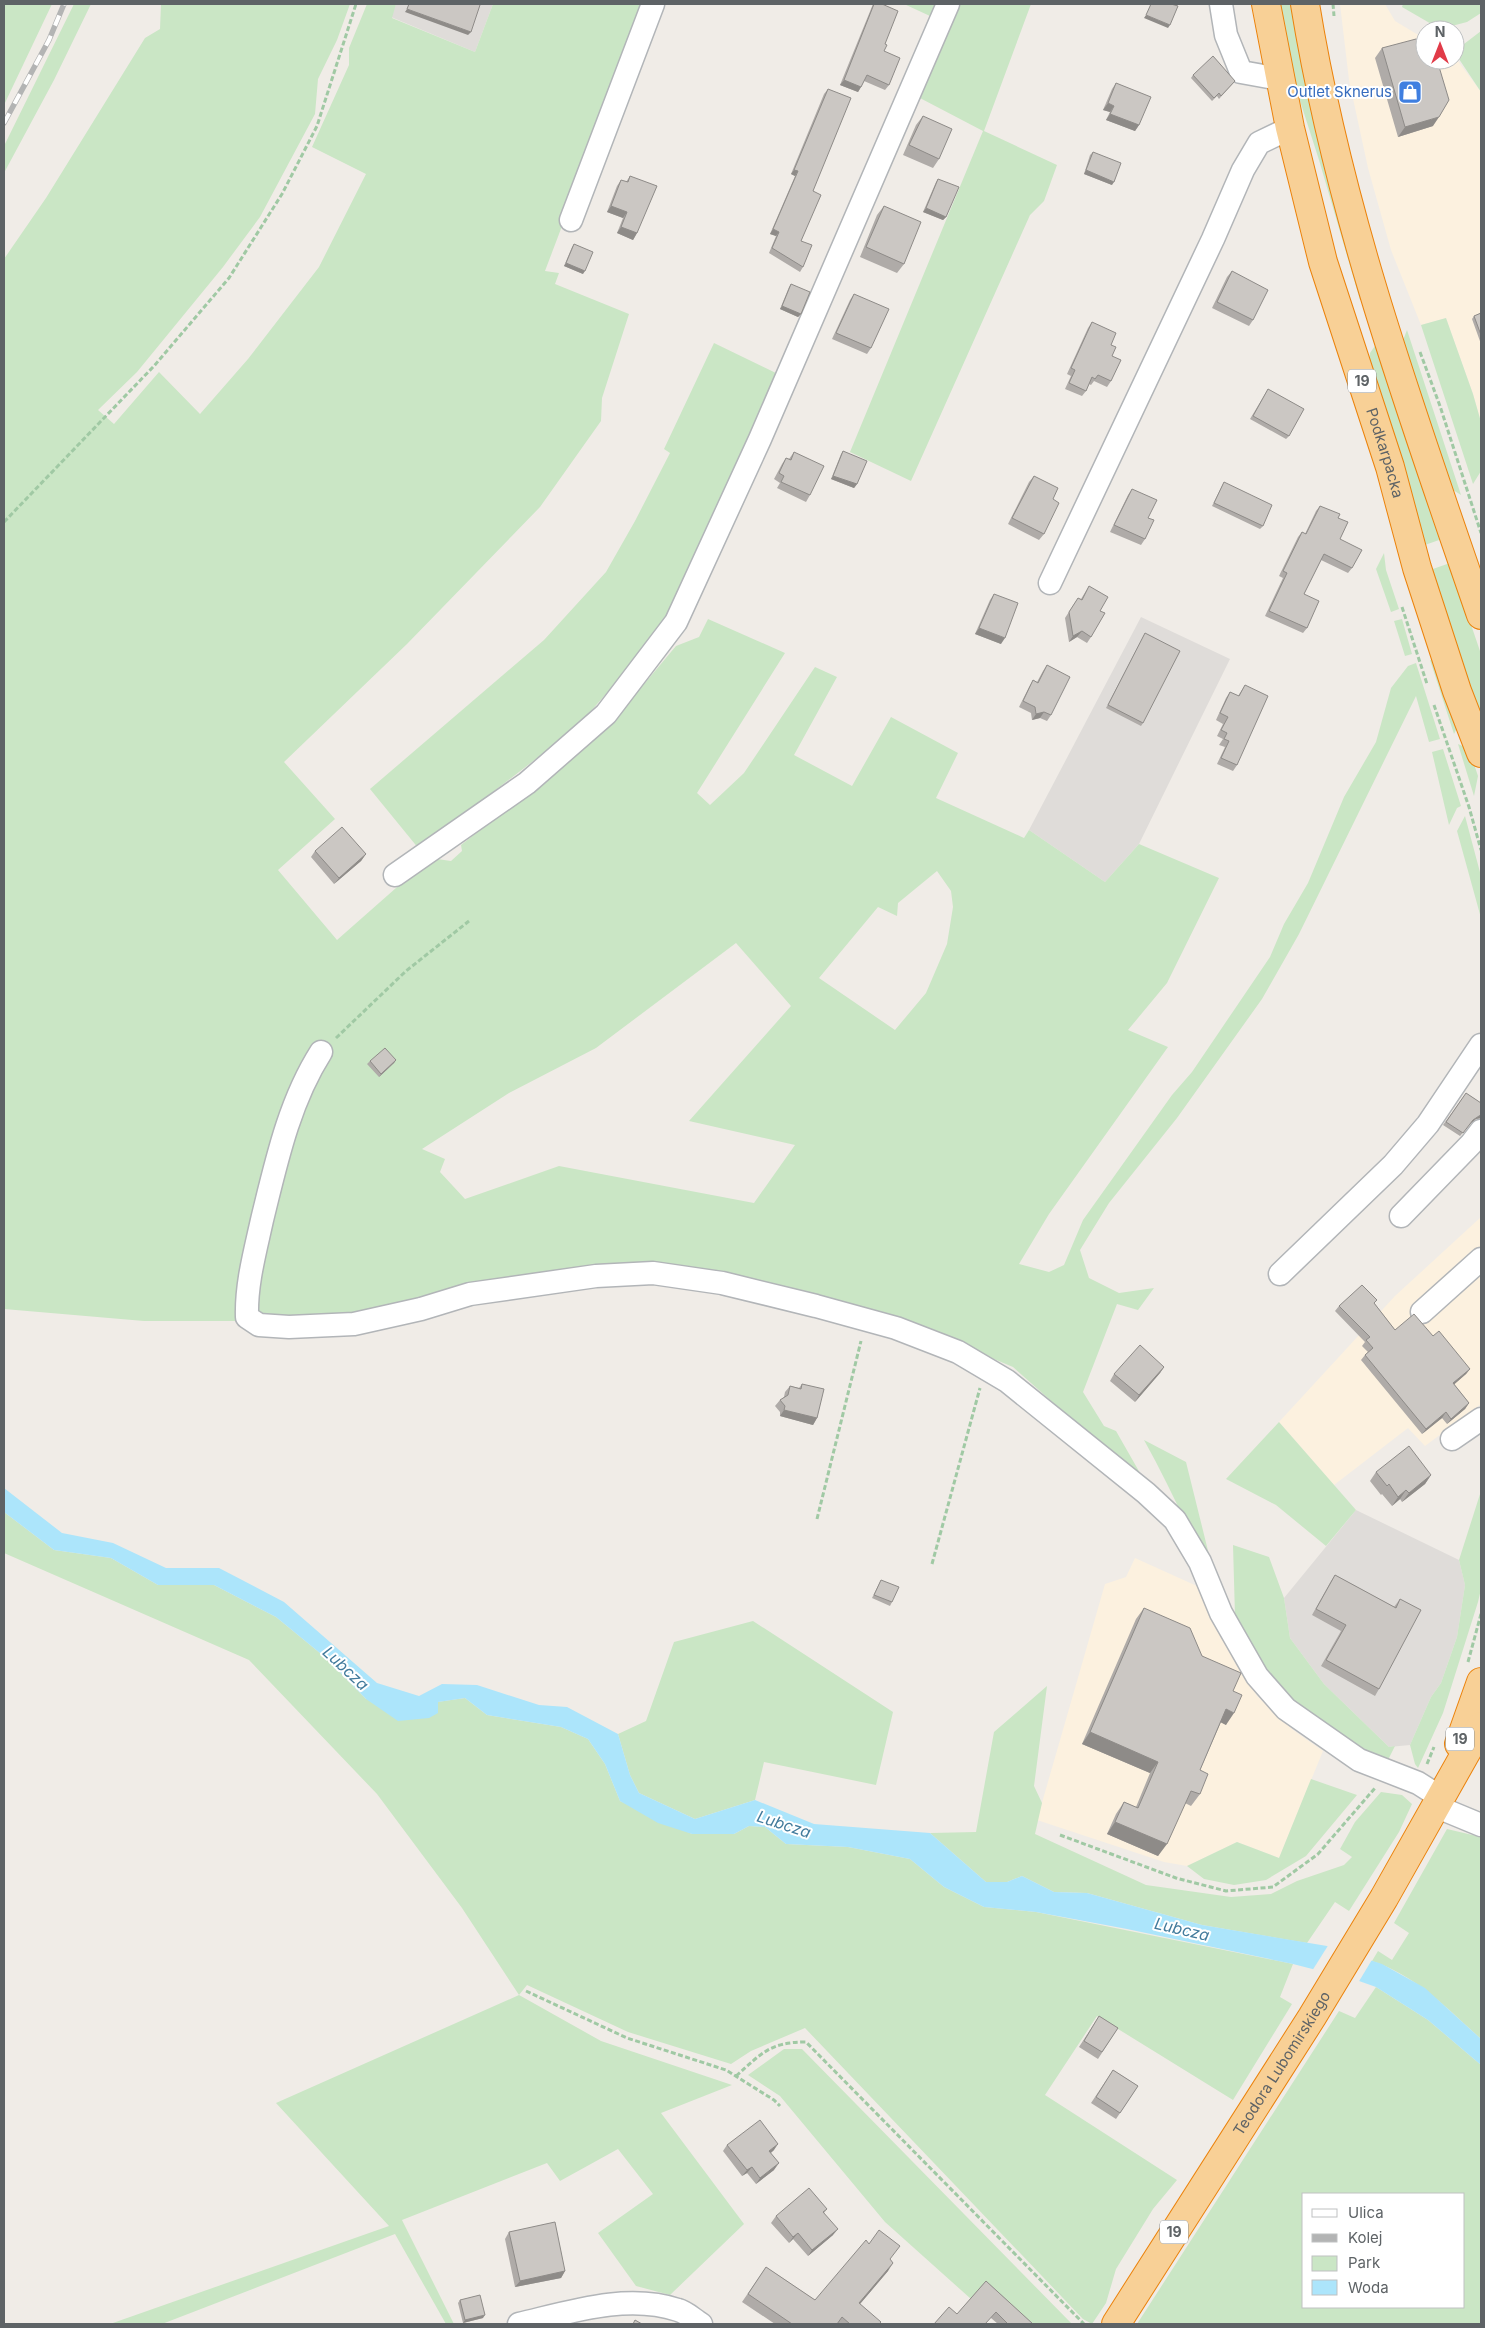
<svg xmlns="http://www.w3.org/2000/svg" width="1485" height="2328" viewBox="0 0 1485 2328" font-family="Inter,sans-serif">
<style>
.commercial{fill:#fcf1df}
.industrial{fill:#dfdcd9}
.green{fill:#cae6c5;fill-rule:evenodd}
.water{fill:#ace5fb}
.pier{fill:#f0ece7}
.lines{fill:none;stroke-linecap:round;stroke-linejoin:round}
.minor-casing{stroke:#b2b5b8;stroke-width:25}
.highway-casing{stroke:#eb820b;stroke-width:30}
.path{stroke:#a0c9a4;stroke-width:3;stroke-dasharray:5 2.5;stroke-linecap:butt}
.minor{stroke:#fff;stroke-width:22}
.highway{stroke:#f8d096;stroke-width:28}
.rail-casing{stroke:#b3b4b4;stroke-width:5.5}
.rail{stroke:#fff;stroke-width:4;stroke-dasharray:11;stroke-linecap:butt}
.wall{fill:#afaba8}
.shaded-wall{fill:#8e8b88}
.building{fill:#cbc7c3;stroke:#8e8b88}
.labels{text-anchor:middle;stroke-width:4;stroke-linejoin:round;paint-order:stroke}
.shield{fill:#fff;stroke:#8e9294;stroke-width:1}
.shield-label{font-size:14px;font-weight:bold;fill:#5e6366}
.shop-label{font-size:15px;fill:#366cbe;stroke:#fff;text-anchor:end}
.street-label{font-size:15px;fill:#5e6366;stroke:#fff}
.water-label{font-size:16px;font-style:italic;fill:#427b9c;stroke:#fff}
</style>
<rect width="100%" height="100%" fill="#f0ece7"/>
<!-- commercial -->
<path class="commercial" d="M1340,4h45l10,17 30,18v21h30v-3l26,35v330l-8,-28 -27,-76 -25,7 -30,-75 -23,-82 -19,-88z
M1481,1217v187l-56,42 -17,-18 -74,57 -55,-63 116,-126z
M1135,1558l64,29 58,109 36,34 30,21 -44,107 -42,-16 -50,24 -23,-4 -127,-42 68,-236 21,-7z"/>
<!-- industrial -->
<path class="industrial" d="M396,4h97l-18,48 -84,-35z
M1141,617l89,42 -91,185 -34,38 -76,-52z
M1356,1510l103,50 6,25 -8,52 -16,46 -10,14 -21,48 -21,2 -65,-63 -34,-46 -6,-40z"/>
<!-- green -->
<path class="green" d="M4,4h48l-48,101z
M74,4h17l-37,76 -50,93v-27z
M161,4h189l-13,36 -19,39 -3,35 -55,103 -37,50 -86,105 -39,38 16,14 45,-52 41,42 48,-55 71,-92 47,-93 -54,-27 37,-82v-17l18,-44h29l-4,14 83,34 18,-48h153l-101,267 14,2 -4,11 74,30 -27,84 -1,23 -61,86 -133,137 -123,118 51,57 -57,51 59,70 93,-82 21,3 11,-10 -1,-6 115,-90 48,-47 52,-62 23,-9 9,-18 77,34 -88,140 13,12 34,-32 71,-106 22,10 -43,78 58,31 39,-69 67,36 -22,45 88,40 5,-8 76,52 34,-38 80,34 -52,105 -39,47 40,17 -119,167 -30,50 30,8 15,-7 19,-45 89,-125 20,-23 78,-115 14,-33 24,-41 36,-86 32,-55 15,-54 17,-22 8,-3 24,76 -11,3 -13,-46 -117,238 -37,65 -85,119 -68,85 -29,47 9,28 30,15 35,-5 -16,22 -21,-6 -34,88 21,34 12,5 32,56 -135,-120 -67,-28 -286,-73 -308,51 -90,1 -10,-16 47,-232 -17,35 -13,64 -14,53 -19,99h-92l-140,-12v-1050l42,-61 99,-160 15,-9zM937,871l14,20 2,16 -6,37 -21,49 -31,37 -76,-52 59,-71 19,9 1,-13zM736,943l55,63 -102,115 106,24 -41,58 -195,-37 -94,33 -25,-27 5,-13 -23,-10 87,-56 87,-45z
M904,4h31l-5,12z
M957,4h74l-47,127 73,34 -13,36 -14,14 -119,266 -61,-29 133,-321 -65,-34z
M1279,4h15l70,295 -4,1 -41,-140 -26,-81z
M1403,4h78v9l-14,9 -27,7 -38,-22z
M1481,31v61l-22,-33 5,-15z
M1446,318l27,76 8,28v49l-8,13 -52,-159z
M1407,330l54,165 -11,-7 -48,-145z
M714,343l66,32 -103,231 -57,72 -44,50 -157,121 -49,-60 174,-149 62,-68 29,-51 35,-68 -6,-4z
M1377,343l65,196 -20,7 -53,-183 1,-10z
M1384,553l2,17 13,39 -8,3 -15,-43z
M1450,563l31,91v69l-51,-153z
M1402,619l10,35 -7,2 -11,-35z
M1430,660l11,3 19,59 -6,12z
M1458,744l11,5 9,27 -4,20z
M1443,749l18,57 -4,2 -8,17 -17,-73z
M1465,816l16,60v42l-24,-87z
M1279,1422l77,88 -30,36 -50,-41 -50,-26z
M1144,1440l42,22 31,125c-25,-49 -46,-99 -73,-147z
M1481,1491v98l-3,13 -35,111 -25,55 -3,-4 -5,-19 21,-48 10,-14 16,-46 8,-52 -6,-25z
M4,1512l50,38 57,8 47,27h56l62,32 50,41 40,41 71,3 28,-4 22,17 74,12 27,12 17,25 15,37 72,33h42l15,-8 16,1 21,17 62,3 62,12 34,28 40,20 52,5 257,52 -13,33 12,7 -59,96 -136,-84 -52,79 132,85 -24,29 -37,60 -10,34 -14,21 -9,-5 -278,-291 -54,23 -20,13 -103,-32 -101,-47 -8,10 82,46 131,44 -71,28 83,111 -74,71 -34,-9 -38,-53 55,-39 -35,-45 -58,32 -13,-18 -145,57 52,104h-8l-51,-90 -233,90h-52l279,-98 -113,-123 243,-108 -57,-87 -85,-114 -128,-134 -245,-107z
M1233,1545l36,12 15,41 6,40 34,46 65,63 6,-1 -9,18 -78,-45 -36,-37 -37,-66z
M753,1621l140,91 -17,73 -112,-23 -9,38 -60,19 -56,-26 -9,-18 -12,-41 28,-13 28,-79z
M1047,1686l-13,100 8,17 -7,31 111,51 85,12 40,-3 26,-13 47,-16 8,-8 -12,-8 15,-27 26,-30 21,3 10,9 -13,28 -50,79 -14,-9 -28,41 -105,-18 -115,-32 -33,-1 -32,-16 -15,6h-21l-56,-49 46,-1 18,-100z
M1311,1779l46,16 -51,61 -40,24 -32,5 -30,-6 -17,-13 50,-24 42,16z
M1447,1829l34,8v202c-33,-30 -66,-64 -109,-78l6,-10 14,9 17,-27 -15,-10z
M1376,1987l52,33 53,45v259h-344l202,-313 16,7zM1304,2194h160v113h-160z
M784,2049h18l270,275h-48l-53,-25 -86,-77 -105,-126 -32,-21z"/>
<!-- water -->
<path class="water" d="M4,1488l58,45 51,10 53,25h53l65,34 93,81 42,13 23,-12 35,1 62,20 28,2 51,27 12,41 9,18 56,26 60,-19 59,24 116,9 56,49h21l15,-6 32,16 33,1 115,32 125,21 55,18 43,24 56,51v26l-53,-45 -52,-33 -17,-6 -66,-17 -166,-35 -91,-17 -52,-5 -40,-20 -34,-28 -62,-12 -62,-3 -21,-17 -16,-1 -15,8h-42l-34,-11 -38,-22 -15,-37 -17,-25 -27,-12 -74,-12 -22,-17 -27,4v11l-9,5 -31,3 -32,-22 -40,-41 -50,-41 -62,-32h-56l-47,-27 -57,-8 -50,-38z"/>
<!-- pier -->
<path class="pier" d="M1329,1944l44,14 -15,25 -46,-12z"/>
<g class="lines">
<!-- minor casing -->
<g class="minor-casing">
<path id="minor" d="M1221,4l5,31 15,37 39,7
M571,220l82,-216
M1050,583l163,-344 30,-69 16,-27 31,-15
M395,875l132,-92 79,-69 70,-92 84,-183 188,-435
M321,1052c-32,50 -45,111 -59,168 -7,32 -16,64 -15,97l12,8 30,2 65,-3 67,-15 49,-15 126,-18 57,-3 69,10 94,23 80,22 62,24 49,29 139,112 29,27 25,42 21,51 36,63 29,33 73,51 59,23 22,14
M1401,1216l70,-72 10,-13
M1280,1274l113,-109 35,-41 53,-79
M1422,1312l59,-53
M1452,1439l29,-20
M1435,1806l46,19
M519,2324c51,-12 108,-31 159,-14 8,2 16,10 23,14"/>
</g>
<!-- highway casing -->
<g class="highway-casing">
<g id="highway">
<path id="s1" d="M1266,4l24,124 33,134 67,205 27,101 15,46 25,77 24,62"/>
<path d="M1305,4c34,210 107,410 176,611"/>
<path d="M1459,1744l22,-62"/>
<path id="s2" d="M1116,2324l196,-307 72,-119 97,-172"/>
</g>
</g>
<!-- path -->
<path class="path" d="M1333,4l1,12
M1420,352l20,54 41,127
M4,522l150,-156 75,-88 53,-84 35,-68 39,-122
M1402,607l25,77
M1434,705l35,102 12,43
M336,1038l70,-67 63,-50
M817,1519l44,-178
M932,1564l48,-176
M1468,1662l13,-48
M1427,1764l7,-17
M1060,1835l116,43 50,13 47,-4 45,-33 57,-66
M526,1991l101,47 99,32 48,30 6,6
M736,2076c26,-23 34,-34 70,-34l278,282"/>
<!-- minor -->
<use href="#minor" class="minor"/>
<!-- highway -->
<use href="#highway" class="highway"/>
<!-- rail casing -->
<g class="rail-casing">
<path id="rail" d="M4,123l45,-83 15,-36"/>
</g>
<!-- rail -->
<use href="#rail" class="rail"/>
</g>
<!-- wall -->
<path class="wall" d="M873,4h9l3,40 -1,7 5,34 -4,5 -21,-9 -3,6 -3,5 -18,-7z
M1382,48l51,78 -35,11 -23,-79z
M1193,75l42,6 -16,18 -2,-3 -5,5 -21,-23z
M1116,83l23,42 -4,6 -29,-11 4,-8 -7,-2 9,-21z
M828,89l-15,102 -12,50 2,26 -3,5 -31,-19 7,-17 -6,-2 25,-58 -4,-2 33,-80z
M923,116l16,43 -6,9 -30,-13 13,-30z
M1093,152l19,33 -28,-11 6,-19z
M630,176l7,57 -4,7 -16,-7 6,-15 -16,-6 10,-26 4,-6 5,2z
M938,179l8,38 -3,3 -20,-8 13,-30z
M884,206l20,58 -7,9 -37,-16 17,-42z
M574,244l9,30 -19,-8 8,-19z
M1232,271l21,49 -4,6 -37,-18 15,-31z
M791,284l10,30 -3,3 -18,-8 9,-22z
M854,294l17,54 -4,6 -35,-15 18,-39z
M1481,313v31l-9,-25 2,-3z
M1092,322l19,23v36l-4,6 -13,-6 -3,4 -2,-1 -3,7 -4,5 -17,-7 6,-13 -4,-2 21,-46z
M1268,389l21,47 -3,3 -36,-20z
M843,451l14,33 -3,4 -23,-9 10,-25z
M794,452l16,43 -4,7 -29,-14 3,-5 -6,-4 8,-15 4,-6 3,1z
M1034,476l19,23 -9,35 -5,6 -31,-16 21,-42z
M1224,482l39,44 -3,3 -48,-23z
M1132,489l16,29 -3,21 -4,6 -31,-13 18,-37z
M1320,506l18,12 2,21 12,29 -4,5 -27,-13 -17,34 3,34 -4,5 -38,-17 18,-38 -4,-2 19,-39 4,-5 3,2 11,-23z
M1089,586l11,25 -9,26 -4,6 -10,-6 -8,5 -4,-24 13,-20 3,1z
M994,594l7,50 -26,-10 15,-34z
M1145,633l-2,90 -2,3 -35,-18z
M1047,665l4,50 -4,6 -7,-3 -8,2 -1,-7 -12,-6 10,-20 4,-7 4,2 6,-11z
M1245,685l-8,80 -4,6 -16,-7 8,-17 -6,-2 4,-6 -6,-3 6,-12 -7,-4 10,-22 4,-6 8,4z
M315,851l51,3 -5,7 -27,23 -23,-27z
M396,1060l-2,3 -15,14 -12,-13 3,-3z
M1466,1093l15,10v15l-5,1 -5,4 -11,13 -17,-11z
M1375,1304l20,26 38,6 37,33 -4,5 -12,10 15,19 -4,6 -18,15 -5,-6 -20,16 -61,-74 4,-5 3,-3 -6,-6 3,-4 -30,-31 4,-5z
M1164,1367l-4,6 -25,29 -25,-21 4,-7z
M802,1384l15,34 -4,7 -33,-9v-4l-5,-6 5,-6 4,-3 1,-5 5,-6 9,2z
M1376,1472l55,3 -6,9 -23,18 -2,-3 -8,7 -10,-12 -1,1 -11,-14z
M1335,1575l59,32 6,-8 -21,90 -4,7 -54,-30 20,-35 -29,-16 19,-34z
M881,1580l11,22 -2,4 -18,-8z
M1144,1608l58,48 31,35 -7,34 -5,-3 -21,48v24l-9,12 -6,-3 -27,53 -51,-22 9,-20 8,-12 12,5 14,-34 -68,-29 54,-125z
M1099,2016l19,12 -20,31 -19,-12z
M1113,2070l25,16 -22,33 -25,-16z
M727,2145l47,5 -3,3 3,17 -18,14 -9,-11 -5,3 -19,-25z
M827,2209l-3,4 9,22 -25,21 -15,-17 -4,4 -18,-20 5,-7z
M509,2232l56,39 -4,7 -46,9 -10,-48z
M869,2244l21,16 -2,11 -28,33 19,20h-104l-33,-22 24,-35 49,33z
M986,2281l47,43h-35l-7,-6 -34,-4z
M460,2300l23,18 -20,5 -5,-20z"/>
<!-- shaded-wall -->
<path class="shaded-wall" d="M407,9l64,23 -3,3 -63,-23z
M1146,15l24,10 -2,3 -24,-10z
M844,80l17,7 -3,5 -18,-7z
M1108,103l6,3 -4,6 -7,-2z
M1110,114l29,11 -4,6 -29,-11z
M1439,117l-6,9 -35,11 7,-10z
M794,170l4,1 -3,5 -4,-2z
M1086,170l28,12 -2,3 -28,-11z
M611,206l16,6 -4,6 -16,-6z
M926,208l20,9 -3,3 -20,-8z
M621,227l16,6 -4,7 -16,-7z
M773,229l6,3 -3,4 -6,-2z
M566,263l19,8 -2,3 -19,-8z
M782,306l19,8 -3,3 -18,-8z
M833,476l24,8 -3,4 -23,-9z
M979,628l26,10 -4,6 -26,-10z
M1082,631l-5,6 -8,5 4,-6z
M1044,712l-4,6 -8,2 4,-6z
M366,854l-5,7 -27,23 5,-6z
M396,1060l-2,3 -15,14 2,-3z
M1481,1115v3l-5,1 -5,4 -11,13 13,-16 6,-4z
M1164,1367l-4,6 -25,29 4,-7z
M1470,1369l-4,5 -17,15 4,-6z
M1469,1403l-4,6 -18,15 4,-5z
M784,1410l33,8 -4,7 -33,-9z
M1446,1412l-4,6 -20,16 4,-5z
M1431,1475l-6,9 -23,18 7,-9z
M1406,1490l-6,9 -8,7 6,-9z
M1226,1709l8,4 -8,12 -8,-4z
M1090,1732l68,30 -8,11 -68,-29z
M1115,1822l52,22 -9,12 -51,-22z
M778,2144l-4,6 -9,7 4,-6z
M779,2163l-5,7 -18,14 4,-6z
M752,2167l-5,6 -5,3 5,-6z
M838,2229l-5,6 -25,21 4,-6z
M798,2233l-5,6 -4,4 4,-6z
M893,2263l-5,8 -34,40 5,-8z
M565,2271l-4,7 -46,9 5,-6z
M485,2315l-2,3 -20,5 2,-3z"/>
<!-- building -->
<path class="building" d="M409,4h69l2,1 -9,27 -64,-23z
M874,4h8l16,7 -13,33 2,1 -3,6 16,7 -11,27 -22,-10 -6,12 -17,-7z
M1151,4h20l7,2 -8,19 -24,-10z
M1416,39l9,4v17h12l12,40 -10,17 -34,10 -23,-79z
M1213,56l22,25 -14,15 -2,-3 -5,5 -21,-23z
M1116,83l35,14 -12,28 -29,-11 4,-8 -6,-3z
M828,89l23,9 -38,93 8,4 -20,46 11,4 -9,22 -31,-19 7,-16 -6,-3 25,-58 -4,-1z
M923,116l29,13 -13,30 -30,-14z
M1093,152l28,11 -7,19 -28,-12z
M630,176l27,10 -20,47 -16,-6 6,-15 -16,-6 10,-26 7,2z
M938,179l21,8 -13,30 -20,-9z
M884,206l37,16 -17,42 -38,-17z
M574,244l19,8 -8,19 -19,-8z
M1232,271l36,19 -15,30 -36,-18z
M791,284l19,8 -9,22 -19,-8z
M854,294l35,15 -18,39 -35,-15z
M1481,313v22l-7,-19z
M1092,322l24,11 -5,12 5,2 -4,9 9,4 -10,21 -13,-6 -3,4 -3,-2 -6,14 -17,-8 6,-13 -4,-2z
M1268,389l36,20 -15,27 -36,-20z
M843,451l24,10 -10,23 -24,-8z
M794,452l30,14 -14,29 -29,-13 3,-6 -5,-3 7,-15 5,2z
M1034,476l24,12 -5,11 6,4 -15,31 -32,-16z
M1224,482l48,23 -9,21 -49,-23z
M1132,489l25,11 -9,18 6,2 -9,19 -31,-14z
M1320,506l20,8 -2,4 10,4 -8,17 22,11 -10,18 -28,-14 -20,40 15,7 -12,27 -38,-17 18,-38 -4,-2 19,-39 4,2z
M1089,586l19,11 -8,14 5,2 -14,24 -9,-6 -9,5 -4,-24 9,-14 4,2z
M994,594l24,9 -13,35 -26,-10z
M1145,633l35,18 -37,72 -35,-18z
M1047,665l23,12 -19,38 -7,-3 -8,2 -1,-7 -12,-6 10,-21 5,3z
M1245,685l23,11 -31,69 -16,-7 8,-17 -5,-2 3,-6 -6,-3 7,-13 -8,-4 10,-21 9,4z
M342,827l24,27 -27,24 -24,-27z
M385,1048l11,12 -15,14 -11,-13z
M1466,1093l15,10v12l-2,1 -6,4 -10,13 -17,-11z
M1362,1285l15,15 -3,3 21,27 19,-16 19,22 6,-5 31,38 -17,14 16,20 -18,16 -5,-7 -20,17 -61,-74 8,-7 -7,-8 4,-3 -31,-31z
M1140,1345l24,22 -25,28 -25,-21z
M802,1384l22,5 -7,29 -33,-8 1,-4 -5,-6 8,-5 2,-9 11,3z
M1409,1446l22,29 -22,18 -3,-3 -8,7 -9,-13 -2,2 -11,-14z
M1335,1575l61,33 4,-9 21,11 -42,79 -53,-29 20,-35 -30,-16z
M881,1580l18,7 -7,15 -18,-7z
M1144,1608l46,20 12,28 39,17 -8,18 9,4 -8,18 -8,-4 -26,61 8,4 -8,20 -9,-3 -24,53 -52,-22 9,-20 14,6 20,-46 -68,-30z
M1099,2016l19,12 -16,24 -18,-11z
M1113,2070l25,16 -18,27 -24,-16z
M760,2120l18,24 -9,7 10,12 -19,15 -8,-11 -5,3 -20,-25z
M809,2188l18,21 -4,3 15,17 -26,21 -14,-17 -5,4 -17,-21z
M555,2222l10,49 -45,10 -11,-49z
M879,2230l21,16 -10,13 3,4 -34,40 22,19 -2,2h-29l-8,-7 -5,7h-45l-44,-30 18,-27 49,33 51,-60 3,4z
M986,2281l47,43h-25l-12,-12 -11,12h-51l15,-17 8,7z
M480,2295l5,20 -20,5 -5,-20z
M635,2320l7,4h-9z"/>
<!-- icons -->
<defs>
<g id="shop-square" transform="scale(1.25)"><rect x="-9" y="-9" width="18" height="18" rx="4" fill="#3f7fe0" stroke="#fff"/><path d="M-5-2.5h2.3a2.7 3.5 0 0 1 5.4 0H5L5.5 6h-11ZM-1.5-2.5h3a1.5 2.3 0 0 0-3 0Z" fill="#fff"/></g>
</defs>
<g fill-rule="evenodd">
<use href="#shop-square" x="1410" y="92"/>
</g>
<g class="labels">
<!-- shield labels -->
<g class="shield">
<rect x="1348" y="369.5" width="28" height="23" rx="4"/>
<rect x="1446" y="1727.5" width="28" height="23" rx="4"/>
<rect x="1160" y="2220.5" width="28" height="23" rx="4"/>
</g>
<g class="shield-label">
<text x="1362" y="386">19</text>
<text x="1460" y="1744">19</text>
<text x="1174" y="2237">19</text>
</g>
<!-- shop labels -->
<g class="shop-label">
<text x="1392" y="97">Outlet Sknerus</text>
</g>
<!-- street labels -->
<g class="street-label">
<text dy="5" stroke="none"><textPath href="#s1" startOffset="465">Podkarpacka</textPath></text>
<text dy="5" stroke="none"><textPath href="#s2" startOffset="309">Teodora Lubomirskiego</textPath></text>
</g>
<!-- water labels -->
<g class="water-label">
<text transform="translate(346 1668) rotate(43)" y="6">Lubcza</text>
<text transform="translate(784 1824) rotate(18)" y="6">Lubcza</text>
<text transform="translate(1182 1929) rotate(13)" y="6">Lubcza</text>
</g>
</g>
<!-- border -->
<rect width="1485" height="2328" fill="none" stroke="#5e6366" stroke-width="10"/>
<!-- legend -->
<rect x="1302" y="2193" width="162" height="115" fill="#ffffff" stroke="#bfc1c2"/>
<rect x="1312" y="2209" width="25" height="8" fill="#ffffff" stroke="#bfc1c2"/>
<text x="1348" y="2218" font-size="15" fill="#5e6366">Ulica</text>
<rect x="1312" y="2234" width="25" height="8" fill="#b3b4b4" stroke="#bfc1c2"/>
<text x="1348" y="2243" font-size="15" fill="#5e6366">Kolej</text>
<rect x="1312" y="2256" width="25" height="15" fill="#cae6c5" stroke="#bfc1c2"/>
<text x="1348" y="2268" font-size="15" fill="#5e6366">Park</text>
<rect x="1312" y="2280" width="25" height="15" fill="#ace5fb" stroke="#bfc1c2"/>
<text x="1348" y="2293" font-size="15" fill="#5e6366">Woda</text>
<!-- north arrow -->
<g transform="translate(1440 45)"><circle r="24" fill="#ffffff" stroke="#bfc1c2"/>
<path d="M0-4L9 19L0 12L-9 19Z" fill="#e13b48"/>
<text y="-8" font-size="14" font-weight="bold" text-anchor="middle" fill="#5e6366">N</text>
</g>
</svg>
